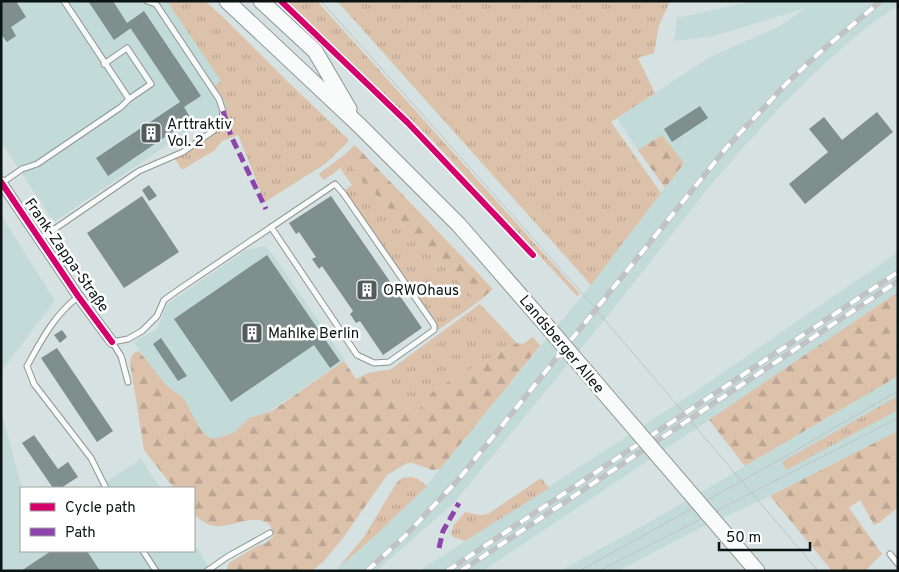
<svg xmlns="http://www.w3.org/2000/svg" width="899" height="572" viewBox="0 0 899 572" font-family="Overpass,sans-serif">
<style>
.built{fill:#c2dad8}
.grass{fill:url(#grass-tufts)}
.forest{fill:url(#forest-firs)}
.building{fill:#7e8f8e}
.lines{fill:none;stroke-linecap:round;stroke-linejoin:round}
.service-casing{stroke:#8d9695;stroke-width:7}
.minor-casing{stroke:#8d9695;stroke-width:12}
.primary-casing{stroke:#8d9695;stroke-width:17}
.service{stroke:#f9fbfa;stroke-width:5}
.minor{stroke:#f9fbfa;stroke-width:10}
.primary{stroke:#f9fbfa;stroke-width:15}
.tram{stroke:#c0c3c3;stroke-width:1}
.rail-casing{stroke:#c0c3c3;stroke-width:5.5}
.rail{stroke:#fff;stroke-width:4;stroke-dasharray:11;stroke-linecap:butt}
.primary-bridge-casing{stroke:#8d9695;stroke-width:17;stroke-linecap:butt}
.primary-bridge{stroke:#f9fbfa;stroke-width:15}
.quiet{stroke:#8e44ad;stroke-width:5;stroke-dasharray:10 5;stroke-linecap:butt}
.cycleway-casing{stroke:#fff;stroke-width:9}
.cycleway{stroke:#d6006c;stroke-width:6}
.labels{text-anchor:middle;stroke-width:5;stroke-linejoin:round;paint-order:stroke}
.poi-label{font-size:15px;fill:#0c1413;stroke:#fff;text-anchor:start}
.street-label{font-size:15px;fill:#0c1413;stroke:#fff}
</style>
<defs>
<pattern id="grass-tufts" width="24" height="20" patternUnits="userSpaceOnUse" patternTransform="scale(1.25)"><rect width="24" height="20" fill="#dcc1ab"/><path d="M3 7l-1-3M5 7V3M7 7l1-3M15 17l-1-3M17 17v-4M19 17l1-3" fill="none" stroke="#bca592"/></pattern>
<pattern id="forest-firs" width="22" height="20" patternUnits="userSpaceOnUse" patternTransform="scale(1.25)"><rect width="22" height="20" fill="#dcc1ab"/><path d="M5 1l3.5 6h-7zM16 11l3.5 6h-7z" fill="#bca592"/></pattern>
</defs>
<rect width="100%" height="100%" fill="#d6e2e1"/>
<!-- built -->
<path class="built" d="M1,1h192l81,78 -75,52 -4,-5 -141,96 -53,-80z
M752,1h146v4l-35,25 -41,36 -35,34 -36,39 -38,43 -99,126 -161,196 -77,67h-41l43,-38 49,-48 164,-200 93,-122 -22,-27 -24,14 -21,-32 93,-61 70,-31 26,-18 -92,28 -40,5 3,-23z
M1,215l54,86 -54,70z
M265,246l9,10 71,104 -137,93 -74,-111 23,-13 10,-25 79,-54z
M898,252v40l-189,128 -226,151h-64l273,-177z
M898,376v55l-128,65 -74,34 -78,41h-58l104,-57z
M1,411l21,77 -1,63h173v-8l17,28h-210z
M141,459l19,29h-64z"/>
<!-- grass -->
<path class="grass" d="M167,1h38l18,16 62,62 63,60v3l-23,22 -60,38 -27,-67 -16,6 -7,9 -33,20 -7,-11c16,-11 55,-29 51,-52 -1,-8 -7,-14 -12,-21l7,-5z
M287,1h30l263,293 -3,2 -146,-157z
M337,1h333l-11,24 -5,28 -16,5 17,35 -44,29 50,71 -70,92z
M344,155l18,25 116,122 -40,28 -88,-131 -5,-9 7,-5 -12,-17 -7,6 -10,6 -4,-6z
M480,304l37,39 -83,47 -19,24 -51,-39c9,-5 18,-3 27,-6z
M898,396v14l-112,60 -4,-8z
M410,477l8,2 9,7 -49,47 -41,36 27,-32 33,-55 6,-4z
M541,478l8,10 -84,53 -12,-4 -2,-3 3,-9 11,-13 15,3 8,-1z"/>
<!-- forest -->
<path class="forest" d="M662,135l22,28 -19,25 -27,-38z
M355,145l138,144 -15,13 -116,-122 -18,-25z
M898,292v84l-153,90 -36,-46z
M533,337l7,9 -100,123 -8,1 -19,-7h-6l-20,12 -44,63 -20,24 -11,9h-86l3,-8 26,-16 11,-4 8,-7 -4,-11c-16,-13 -37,3 -55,1 -8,-1 -16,-7 -21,-12v-26h-20l-30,-38 -14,-88c1,-5 3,-10 9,-11l26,33 19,15 15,28 8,9 5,3 13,-3 11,-5 13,-13 23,-7 72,-50 12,18 8,-4 51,39 19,-24 83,-47 6,1z
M898,431v76l-18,15 -6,3 -14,-25 -11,8 33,46 -17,17h-33l-62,-75z"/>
<!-- building -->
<path class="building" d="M1,1h15l10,16 -15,10 5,9 -9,6 -6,-8z
M88,1h25l14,22 17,-12 57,85 -17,11 7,12 -83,57 -12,-18 84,-56 -51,-76 2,2 -17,12z
M700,106l8,12 -36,24 -8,-13z
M877,112l16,20 -88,72 -16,-20 39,-32 -19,-23 15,-12 18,23z
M149,185l8,11 -8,5 -7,-11z
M142,196l37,56 -55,36 -37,-55z
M331,196l91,132 -39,27 -23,-34 -4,2 -6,-9 3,-3 -31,-45 -3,3 -7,-10 4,-2 -17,-25 -3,2 -7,-11z
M267,255l73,106 -10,7 -16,-23 -83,57 -57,-83z
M62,330l5,7 -7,6 -6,-8z
M161,338l26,38 -9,5 -25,-37z
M57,348l56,83 -16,11 -56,-84z
M34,435l24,34 10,-7 10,15 -17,11h-8l-31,-45z
M51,551h36l13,20h-79z"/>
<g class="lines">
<!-- service casing -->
<g class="service-casing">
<path id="service" d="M64,1l65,98
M2,183l20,-14 15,-5 84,-57 8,-8 22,-15 -24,-36 -23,16
M40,239l99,-68 44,-19 30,-21 9,-13 1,-7 -4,-12 -63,-95 -9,-3
M78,297c-24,18 -37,44 -51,69l7,18 57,74 15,30
M128,382l-7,-26 -9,-14 16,-3 14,-8 15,-15 7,-16 17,-12 154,-104 8,9 91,132v5l-45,32 -15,1 -17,-8 -86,-128
M143,551l13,20
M890,554l8,10
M207,571l20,-14 43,-24"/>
</g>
<!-- minor casing -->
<g class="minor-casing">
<path id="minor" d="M1,182l77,114 34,46"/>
</g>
<!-- primary casing -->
<g class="primary-casing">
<path id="primary" d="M227,1l132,124 100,100 87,100
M261,1l54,50 34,58
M727,536l30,35"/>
</g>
<!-- service -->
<use href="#service" class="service"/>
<!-- minor -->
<use href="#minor" class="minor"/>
<!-- primary -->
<use href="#primary" class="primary"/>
<!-- tram -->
<path class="tram" d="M321,1l261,292 236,278
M579,571l188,-104 131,-76
M599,571l299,-153"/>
<!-- rail casing -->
<g class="rail-casing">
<path id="rail" d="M367,571l39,-36 52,-55 269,-333 59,-63 33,-31 62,-52
M447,571l451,-299
M461,571l437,-290"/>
</g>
<!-- rail -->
<use href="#rail" class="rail"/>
<!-- primary-bridge casing -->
<g class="primary-bridge-casing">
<path id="primary-bridge" d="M546,325l181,211"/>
</g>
<!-- primary-bridge -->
<use href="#primary-bridge" class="primary-bridge"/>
<!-- quiet -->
<path class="quiet" d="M223,111l8,25 35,73
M439,548l4,-17 16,-28"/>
<!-- cycleway casing -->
<g class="cycleway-casing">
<path id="cycleway" d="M281,1l127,122 125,132
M1,182l77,114 34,46"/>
</g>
<!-- cycleway -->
<use href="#cycleway" class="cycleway"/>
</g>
<!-- icons -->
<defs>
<g id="building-square" transform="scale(1.125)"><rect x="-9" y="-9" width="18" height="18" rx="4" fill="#535c5b" stroke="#fff"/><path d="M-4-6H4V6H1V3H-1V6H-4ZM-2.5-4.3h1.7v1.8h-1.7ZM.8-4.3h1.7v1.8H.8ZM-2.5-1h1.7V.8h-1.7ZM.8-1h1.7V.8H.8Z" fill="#fff"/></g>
</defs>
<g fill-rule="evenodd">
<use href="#building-square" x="151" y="133"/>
<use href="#building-square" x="367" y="290"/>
<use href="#building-square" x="252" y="333"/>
</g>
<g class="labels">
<!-- poi labels -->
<g class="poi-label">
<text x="167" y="129">Arttraktiv<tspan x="167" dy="17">Vol. 2</tspan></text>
<text x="383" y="295">ORWOhaus</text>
<text x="268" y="338">Mahlke Berlin</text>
</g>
<!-- street labels -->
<g class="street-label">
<text transform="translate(67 255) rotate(55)" y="5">Frank-Zappa-Straße</text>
<text transform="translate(562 344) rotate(50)" y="5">Landsberger Allee</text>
</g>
</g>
<!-- border -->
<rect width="899" height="572" fill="none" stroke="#0c1413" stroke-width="5"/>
<!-- legend -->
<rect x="20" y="487" width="175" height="65" fill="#ffffff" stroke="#9ea1a1"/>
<rect x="30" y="503" width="25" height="8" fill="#d6006c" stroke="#9ea1a1"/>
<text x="65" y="512" font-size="15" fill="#0c1413">Cycle path</text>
<rect x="30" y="528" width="25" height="8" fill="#8e44ad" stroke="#9ea1a1"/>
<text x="65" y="537" font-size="15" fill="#0c1413">Path</text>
<!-- scale -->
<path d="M719 542v8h91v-8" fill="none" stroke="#0c1413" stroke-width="2.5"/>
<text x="726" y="542" font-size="15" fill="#0c1413" stroke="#ffffff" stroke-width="4" paint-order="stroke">50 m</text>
</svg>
